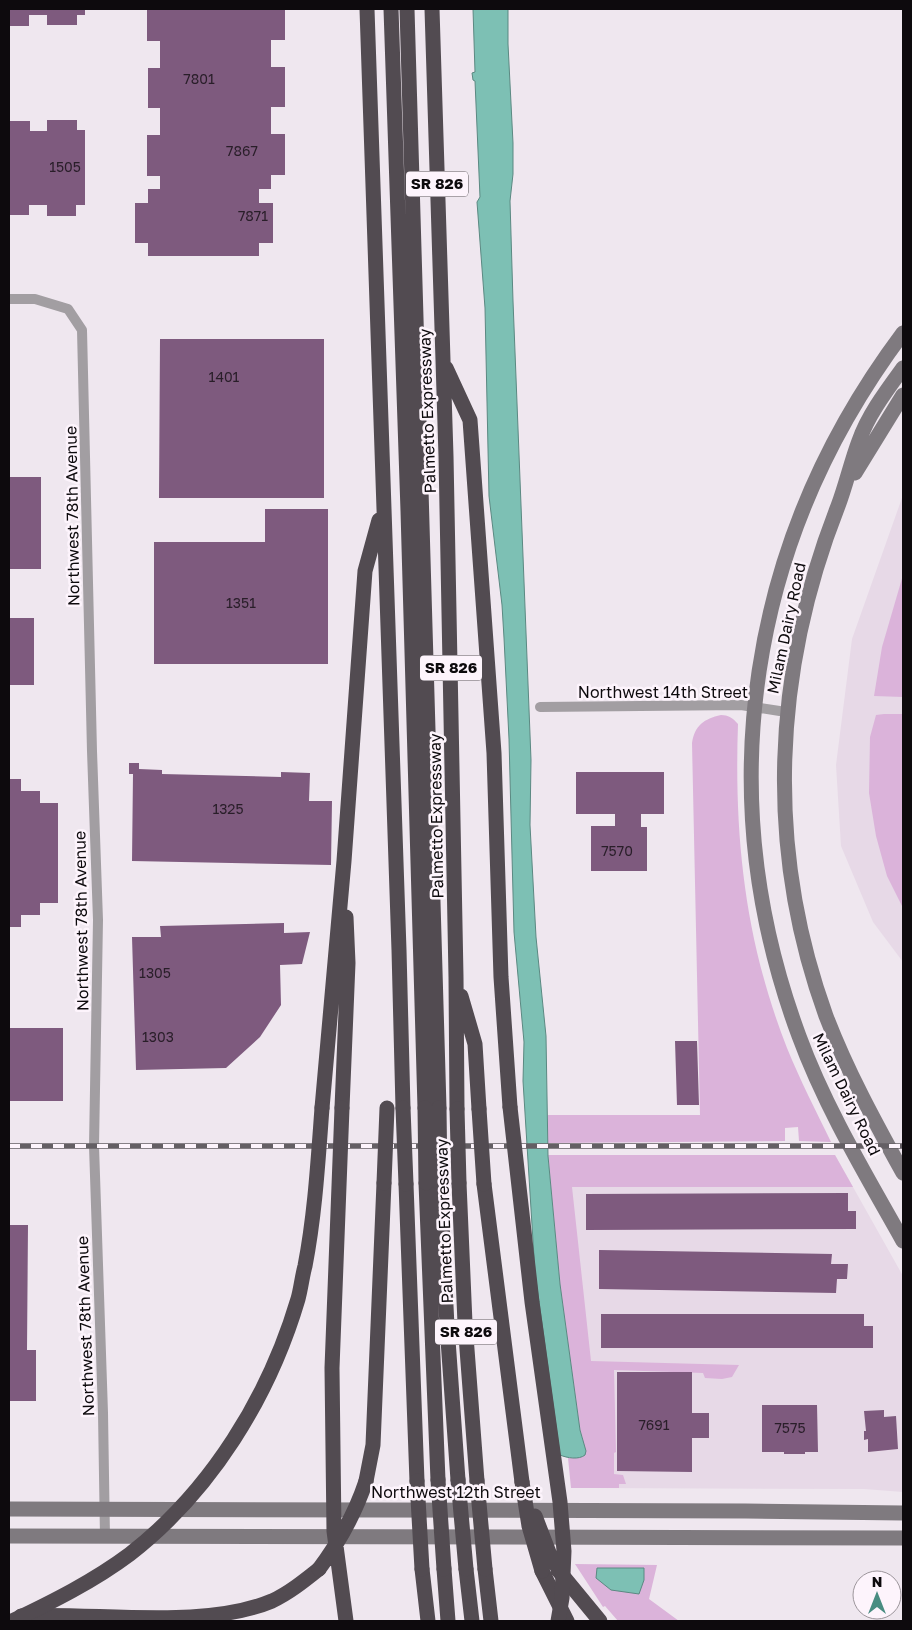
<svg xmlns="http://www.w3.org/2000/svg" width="912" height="1630" viewBox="0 0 912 1630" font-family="'Golos Text',sans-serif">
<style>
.built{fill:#e7d9e7}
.green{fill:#dbb3da}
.water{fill:#7dc0b4;stroke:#5b8982}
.building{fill:#7e5a7e}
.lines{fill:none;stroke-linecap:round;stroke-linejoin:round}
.street{stroke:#a29ea2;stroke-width:10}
.secondary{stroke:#7f7a7f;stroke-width:15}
.highway{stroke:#524b51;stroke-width:15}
.rail-casing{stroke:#645f64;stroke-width:5.5}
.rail{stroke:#fdf4fc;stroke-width:4;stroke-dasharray:11;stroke-linecap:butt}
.highway-bridge{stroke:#524b51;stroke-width:15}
.labels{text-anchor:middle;stroke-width:5;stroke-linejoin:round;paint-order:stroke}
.number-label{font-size:14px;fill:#291e29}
.shield{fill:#fdf4fc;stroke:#555055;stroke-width:1}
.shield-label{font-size:15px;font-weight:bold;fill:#0d0a0d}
.street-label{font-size:16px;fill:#0d0a0d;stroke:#fdf4fc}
</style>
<rect width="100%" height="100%" fill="#efe7ef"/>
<!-- built -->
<path class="built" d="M903,495v467l-30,-40 -32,-76 -5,-81 16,-126z
M548,1155h287l68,121v216l-39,-3 -274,-1 -10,-58 -20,-146z"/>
<!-- green -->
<path class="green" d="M903,575v122l-29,-1 8,-49z
M884,714h19v194l-16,-32 -11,-40 -7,-43 1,-56 6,-22z
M721,715c7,0 12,3 17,9 -4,114 7,217 49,324 13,32 29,63 44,94l-32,-1 -1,-14 -13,1v13l-237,2v-28h152l-8,-372c3,-18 12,-24 29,-28z
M548,1155h287l18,32h-281l19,174 148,4 -7,12 -10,2 -17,-1 -2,-5 -89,-3 2,82 -2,1v21l9,1 3,9h-7v4h-48l-3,-30 10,-1 5,-18 -3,-9 -20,-146z
M575,1564l82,1 -8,34 30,22h-61l-13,-15 -2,1z"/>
<!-- water -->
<path class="water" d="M473,9h35v35l5,99v31l-3,27 3,100 18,459 -1,65 6,112 10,99 2,120 12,128 20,146 6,21 -1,4c-6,5 -18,3 -25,0l-25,-182 -12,-192 1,-39 -10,-110 -5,-193 -5,-101 -2,-33 -13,-109 -4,-188 -8,-106 3,-5 -5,-116 -2,-1 -1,-7 3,-1z
M597,1568h47v12l-5,14 -28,-4 -15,-12z"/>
<!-- building -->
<path class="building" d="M9,9h76v6h-8v10h-30v-10h-18v11h-20z
M147,9h138v31h-14v27h14v40h-14v27h14v41h-14v14h-12v14h14v40h-14v13h-111v-13h-13v-40h13v-14h12v-13h-13v-41h13v-27h-12v-40h12v-27h-13z
M47,120h30v10h8v75h-9v11h-29v-11h-18v10h-20v-94h21v10h17z
M160,339h164v159h-165z
M9,477h32v92h-32z
M265,509h63v155h-174v-122h111z
M9,618h25v67h-25z
M129,763h10v6l23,1v4l119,3v-5l29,1 -1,28h23l-1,64 -199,-4 1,-87h-4z
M576,772h88v42h-23v13h6v44h-56v-45h24v-12h-39z
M9,779h12v12h19v12h18v100h-18v12h-19v12h-12z
M284,923v10l26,-1 -8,32 -22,1 1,40 -21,32 -34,31 -90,2 -4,-133h29l-1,-11z
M9,1028h54v73h-54z
M675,1041h22l2,64h-22z
M848,1193v18h8v18l-270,1v-36z
M9,1225h19l-1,125h9v51h-27z
M599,1250l233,4 -1,10h17l-1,15h-10l-1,14 -237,-4z
M601,1314h263v12h9v22h-272z
M617,1372h75v41h17v25h-17v34l-75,-1z
M762,1405h55l1,47h-13v2h-21v-2h-22z
M884,1410v7l12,-1 2,33 -30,3v-13l-4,1v-9h2l-2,-20z"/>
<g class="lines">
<!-- street -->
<path class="street" d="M9,299h26l33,10 14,21 10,421 6,169 -4,226 9,267 2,124
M540,707l201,-2 45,7"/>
<!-- secondary -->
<path class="secondary" d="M903,333c-155,207 -194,460 -104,703 26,71 67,139 104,205
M903,368c-16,22 -35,47 -44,73 -8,21 -13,44 -21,65 -65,165 -73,342 -12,510 21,55 49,106 77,157
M855,473l48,-78
M9,1509l737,2 157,2
M9,1536l894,2"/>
<!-- highway -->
<path class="highway" d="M367,9l32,941 4,158
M391,9l17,502 17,597
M407,9l32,1099
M432,9l14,447 10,521 1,132
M446,368l24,52 24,333 7,224 9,130
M461,996l14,48 4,65
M322,1108l22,-247 21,-290 14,-51
M342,1108l6,-145 -2,-46
M426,1183l12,297
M440,1183l7,143 11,154
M459,1183l6,140 12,158
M406,1184l11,297
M484,1184l38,298
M366,1481l7,-36 11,-262
M422,1569l6,52
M444,1569l4,52
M466,1569l6,52
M485,1569l6,52
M558,1570l42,51
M542,1571l25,50
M21,1616c76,-4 182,14 251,-15 17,-8 32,-20 47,-32"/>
<!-- rail casing -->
<g class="rail-casing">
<path id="rail" d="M9,1146h894"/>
</g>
<!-- rail -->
<use href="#rail" class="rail"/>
<!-- highway-bridge -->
<path class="highway-bridge" d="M510,1107l22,195 28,200 4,49 -2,47 -4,23
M342,1108l-10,260 2,163 12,90
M403,1108l3,76
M425,1108l1,75
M439,1108l1,75
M457,1109l2,74
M479,1109l5,75
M384,1183l3,-75
M438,1480l6,89
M458,1480l8,89
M417,1481l5,88
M477,1481l8,88
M522,1482l7,44 13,45
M535,1516l18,47
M319,1569c21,-28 36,-55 47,-88
M12,1621c40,-19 82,-40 118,-67 81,-63 139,-157 168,-255 3,-11 4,-22 7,-33 10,-52 13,-105 17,-158"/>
</g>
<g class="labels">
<!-- number labels -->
<g class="number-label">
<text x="199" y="84">7801</text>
<text x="242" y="156">7867</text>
<text x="65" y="172">1505</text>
<text x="253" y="221">7871</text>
<text x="224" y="382">1401</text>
<text x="241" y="608">1351</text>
<text x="228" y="814">1325</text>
<text x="617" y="856">7570</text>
<text x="155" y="978">1305</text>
<text x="158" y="1042">1303</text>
<text x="654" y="1430">7691</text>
<text x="790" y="1433">7575</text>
</g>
<!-- shield labels -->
<g class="shield">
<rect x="406" y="171.5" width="62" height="25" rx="4"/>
<rect x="420" y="655.5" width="62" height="25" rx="4"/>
<rect x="435" y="1319.5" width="62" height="25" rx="4"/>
</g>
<g class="shield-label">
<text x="437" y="189">SR 826</text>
<text x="451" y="673">SR 826</text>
<text x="466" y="1337">SR 826</text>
</g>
<!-- street labels -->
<g class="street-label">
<text transform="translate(427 411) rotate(-92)" y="6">Palmetto Expressway</text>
<text transform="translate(72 516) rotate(-91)" y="6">Northwest 78th Avenue</text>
<text transform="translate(786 628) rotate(-78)" y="6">Milam Dairy Road</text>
<text x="663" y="698">Northwest 14th Street</text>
<text transform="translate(436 816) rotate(-91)" y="6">Palmetto Expressway</text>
<text transform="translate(81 921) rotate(-91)" y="6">Northwest 78th Avenue</text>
<text transform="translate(847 1094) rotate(64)" y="6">Milam Dairy Road</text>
<text transform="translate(444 1221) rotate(-92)" y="6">Palmetto Expressway</text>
<text transform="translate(85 1326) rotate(-92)" y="6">Northwest 78th Avenue</text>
<text x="456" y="1498">Northwest 12th Street</text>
</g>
</g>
<!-- border -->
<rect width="912" height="1630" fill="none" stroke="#0d0a0d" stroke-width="20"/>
<!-- north arrow -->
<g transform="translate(877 1595)"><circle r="24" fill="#fdf4fc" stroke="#9d969c"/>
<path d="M0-4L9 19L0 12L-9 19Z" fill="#488c81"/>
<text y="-8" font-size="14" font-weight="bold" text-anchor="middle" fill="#0d0a0d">N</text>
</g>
</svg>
